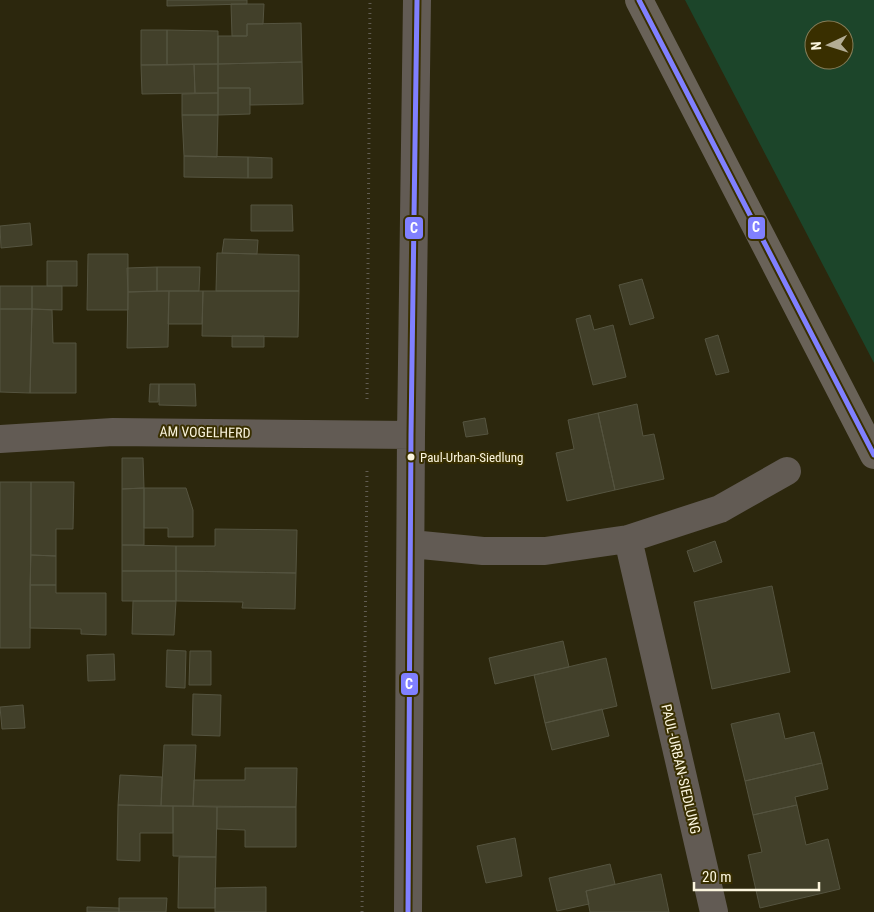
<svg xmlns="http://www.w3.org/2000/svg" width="874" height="912" viewBox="0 0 874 912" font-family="'Roboto Condensed',sans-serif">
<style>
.green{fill:#1c452a;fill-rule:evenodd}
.building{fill:#42402a;stroke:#555440}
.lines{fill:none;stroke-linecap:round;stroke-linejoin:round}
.path{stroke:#615c52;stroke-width:3;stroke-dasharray:1 4;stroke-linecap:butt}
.minor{stroke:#625b54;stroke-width:28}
.major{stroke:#696258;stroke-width:28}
.bus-1-casing{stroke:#392f00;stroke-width:9}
.bus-1{stroke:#8080ff;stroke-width:5}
.bus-dot{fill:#fbf5de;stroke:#392f00;stroke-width:2}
.labels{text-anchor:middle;stroke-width:4;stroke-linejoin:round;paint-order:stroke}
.bus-label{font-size:13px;fill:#fbf5de;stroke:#392f00;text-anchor:start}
.street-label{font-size:14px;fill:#fbf5de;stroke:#392f00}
.line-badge{stroke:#392f00;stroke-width:2}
.badge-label{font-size:14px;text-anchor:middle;font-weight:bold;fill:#fff}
</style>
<rect width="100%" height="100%" fill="#2c270d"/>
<!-- green -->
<path class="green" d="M685,0h189v363zM814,30h30v30h-30z"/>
<!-- building -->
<path class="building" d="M167,0h80v4l-80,2z
M231,4h33l-1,20h-16v12h-15z
M301,23l1,39 -84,2v-28h29v-12z
M141,30h26v35h-26z
M167,30l51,1v33l-51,1z
M302,62l1,42 -53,1v-17h-32v-24z
M194,64h24v29h-23z
M194,64l1,29 -53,1 -1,-29z
M218,88h32v26l-32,1z
M218,93v22h-36v-21z
M182,115h36l-1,42 -33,-1z
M184,156l64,1v21l-64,-1z
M248,157l24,1v20h-24z
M251,205h41l1,26h-42z
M30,223l2,22 -31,3 -1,-22z
M224,239l34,1 -1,14 -35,-1z
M217,253l82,2v36h-83z
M88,254h40v56h-41z
M47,261h30v25h-30z
M157,267v24l-29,1 -1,-24z
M157,267h43l-1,24h-42z
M642,279l12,39 -24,7 -11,-40z
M0,286h32v23h-32z
M32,286h30v24l-30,-1z
M169,291h34l-1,33h-34z
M169,291l-1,56 -41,1 1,-56z
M203,291h96l-1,46 -96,-1z
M0,309h32l-2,84 -30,-1z
M32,309l20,1 1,33h23v50h-46z
M590,315l4,15 19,-5 13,52 -33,8 -17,-66z
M718,335l11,37 -13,3 -11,-36z
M232,336h32v11h-32z
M150,384h9l-1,18h-9z
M159,384h36l1,22 -37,-1z
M637,404l6,32 11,-2 10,45 -49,11 -17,-77z
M598,413l17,77 -48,11 -11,-48 18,-4 -6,-29z
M485,418l3,16 -22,3 -3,-15z
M122,458h21l1,30 -22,1z
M0,482h31l-1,166h-30z
M31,482h43l-1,47h-17v27l-25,-1z
M144,488v57h-22v-56z
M144,488h42l7,22v27h-25v-9h-24z
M215,529l82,1 -1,43 -120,-2v-25h39z
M715,541l7,21 -28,10 -7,-21z
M122,545l54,1v25h-54z
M31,555l25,1v29h-26z
M122,571h54v30h-54z
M176,571l120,2 -1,36 -53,-1 1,-6 -67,-1z
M30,585h26v8h50v42l-25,-1v-5l-51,-1z
M772,586l18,86 -78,17 -18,-87z
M133,601h43l-2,34 -42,-1z
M563,641l6,26 -74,17 -6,-26z
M167,650l19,1 -1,37 -19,-1z
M190,651h21v34h-22z
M114,654l1,26 -27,1 -1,-26z
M606,658l11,48 -72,17 -11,-48z
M193,694l28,1 -1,41 -28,-1z
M23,705l2,23 -23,1 -2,-22z
M602,709l7,27 -57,14 -7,-27z
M779,713l6,26 29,-7 8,31 -77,18 -14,-57z
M164,745h32l-3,61h-32z
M822,763l6,26 -33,8 2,8 -44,10 -8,-34z
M245,768h52l-1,39 -103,-1 1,-26h51z
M120,775l42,2 -1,29 -43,-1z
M118,805l55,1v27h-33v28l-23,-1z
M797,805l9,40 22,-6 12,50 -80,19 -12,-53 14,-3 -9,-37z
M173,806l44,1 -1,50 -43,-1z
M217,807h79v40h-51v-17l-28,-1z
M515,838l7,38 -36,7 -9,-37z
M179,857h37l-1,51h-37z
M610,864l5,20 -29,7 3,13 -32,7 -8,-33z
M661,874l8,38h-79l-4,-21z
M266,887v25h-51v-24z
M119,898h48l-1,14h-47z
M87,907l32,1v4h-32z"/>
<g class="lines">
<!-- path -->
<path class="path" d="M367,399l3,-399
M362,912l5,-441"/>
<!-- minor -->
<path class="minor" d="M0,439l113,-7 298,3
M628,539l86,373
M411,544l72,7h62l83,-12 92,-30 67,-38
M408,912l3,-477 6,-435"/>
<!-- major -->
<path class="major" d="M639,0l235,455"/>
<!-- bus-1 casing -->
<g class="bus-1-casing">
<path id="bus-1" d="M639,0l235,455
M408,912l3,-477 6,-435"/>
</g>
<!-- bus-1 -->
<use href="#bus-1" class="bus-1"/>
</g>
<!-- markers -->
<circle class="bus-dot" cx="411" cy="457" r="4.5"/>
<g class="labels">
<!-- bus labels -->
<g class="bus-label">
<text x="420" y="462">Paul-Urban-Siedlung</text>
</g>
<!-- street labels -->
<g class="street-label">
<text transform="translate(205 432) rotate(1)" y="5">AM VOGELHERD</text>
<text transform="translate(681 769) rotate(77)" y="5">PAUL-URBAN-SIEDLUNG</text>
</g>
</g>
<g class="line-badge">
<rect x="747" y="216" width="19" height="24" rx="5" fill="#8080ff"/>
<rect x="404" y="216" width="20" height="24" rx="5" fill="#8080ff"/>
<rect x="400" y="672" width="19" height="24" rx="5" fill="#8080ff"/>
</g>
<g class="badge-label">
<text x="756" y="232">C</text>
<text x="414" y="233">C</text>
<text x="409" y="689">C</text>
</g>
<!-- north arrow -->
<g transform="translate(829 45) rotate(266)"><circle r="24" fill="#392f00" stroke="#877e59"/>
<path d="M0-4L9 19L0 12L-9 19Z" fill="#b3ad95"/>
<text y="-8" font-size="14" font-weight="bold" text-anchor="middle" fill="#fbf5de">N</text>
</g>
<!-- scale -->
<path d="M694 882v8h125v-8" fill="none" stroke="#fbf5de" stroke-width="2.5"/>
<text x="702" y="882" font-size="15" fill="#fbf5de" stroke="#392f00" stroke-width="4" paint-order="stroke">20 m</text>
</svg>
